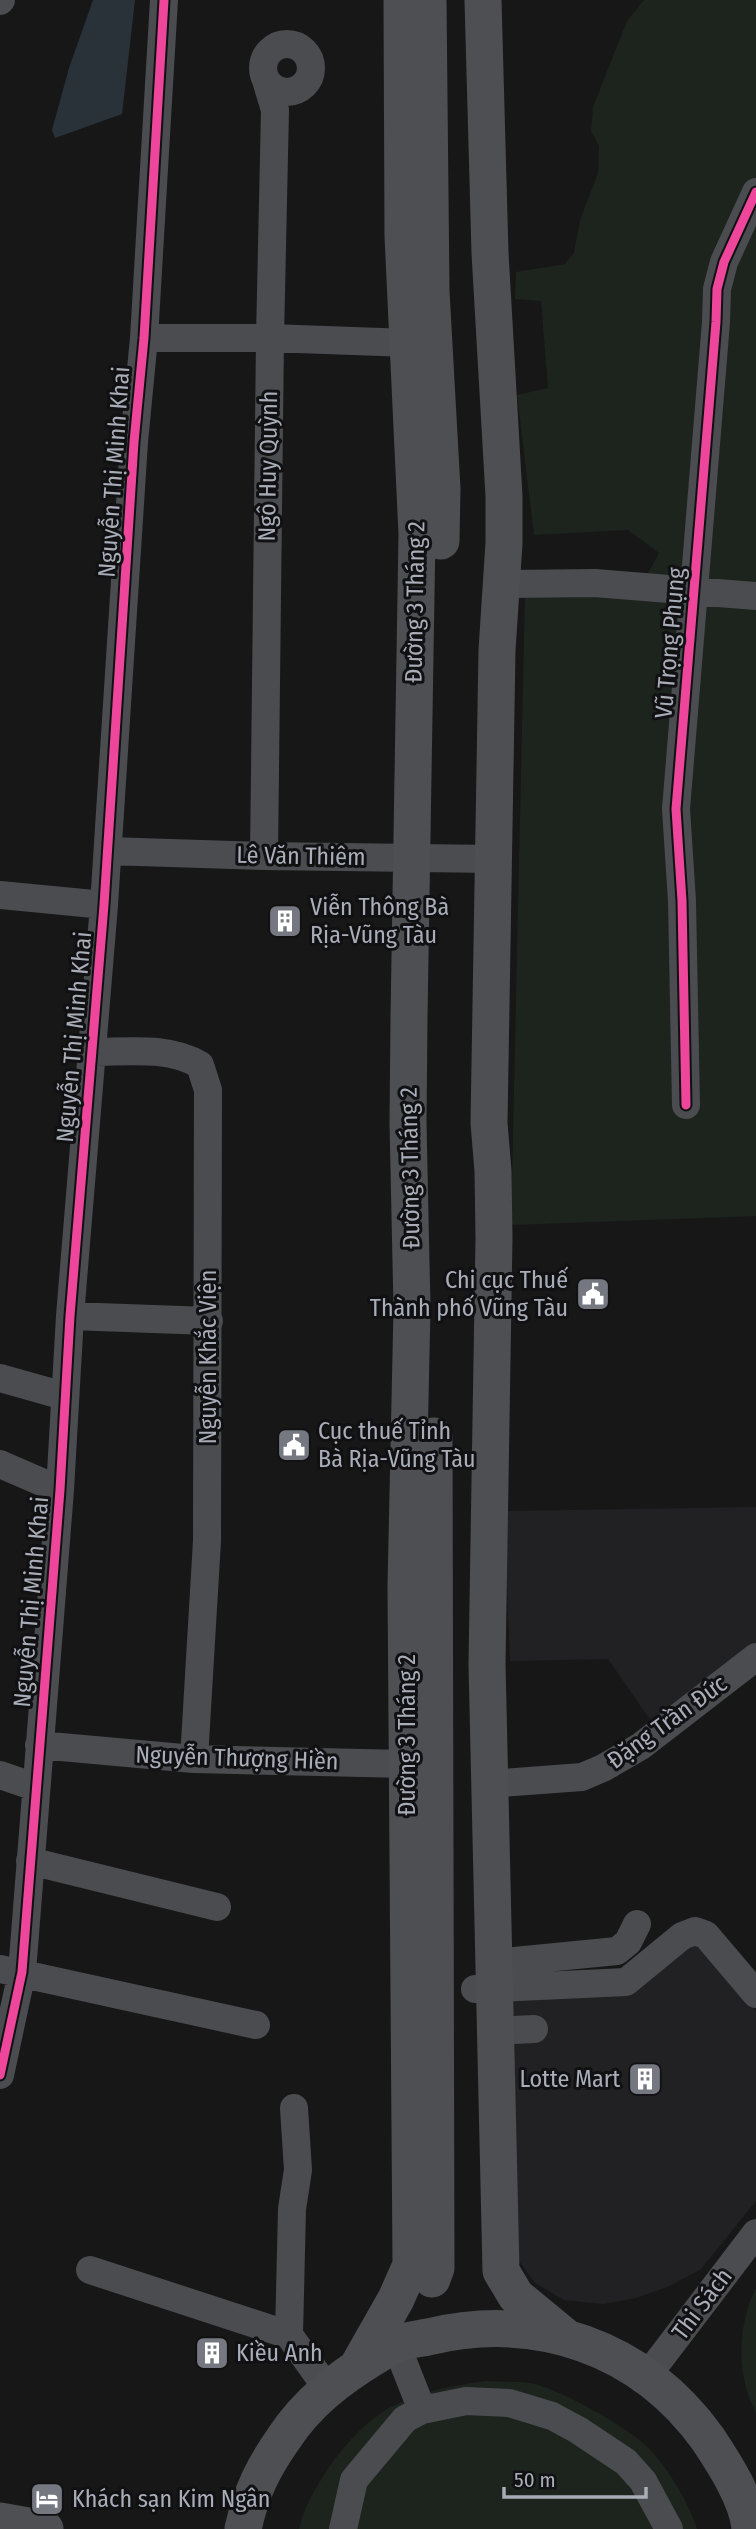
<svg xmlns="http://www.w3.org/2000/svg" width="756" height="2529" viewBox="0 0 756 2529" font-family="'Fira Sans Condensed',sans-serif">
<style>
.built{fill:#212123}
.green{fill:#1d241e}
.water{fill:#2a3239}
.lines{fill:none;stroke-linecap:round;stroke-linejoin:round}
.minor{stroke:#4b4c50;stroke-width:28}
.major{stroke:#4d4f52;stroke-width:37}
.cycleway-casing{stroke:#111113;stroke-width:13}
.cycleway{stroke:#ed469a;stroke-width:9}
.labels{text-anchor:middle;stroke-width:6;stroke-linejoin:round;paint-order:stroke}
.street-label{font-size:24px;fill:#a8adb8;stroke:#111113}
.poi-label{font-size:24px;fill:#a8adb8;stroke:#111113;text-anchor:start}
</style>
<rect width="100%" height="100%" fill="#171717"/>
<!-- built -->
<path class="built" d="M756,1507v142l-101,78 -47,-68 -98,2 -6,-150z
M691,1935l65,76v190l-55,68 -31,17 -34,12 -33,6 -39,-4 -29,-17 -21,-29 -13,-262 127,-5z"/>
<!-- green -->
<path class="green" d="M644,0h112v1216l-245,9 14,-632 122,-18 12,-22 -31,-23 -94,5 -17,-140 31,-7 -7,-87 -26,-2 1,-27 49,-8 9,-11 6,-33 18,-47 1,-27 -8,-15 2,-24 34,-86z
M756,2288v125c-20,-38 -19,-87 0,-125z
M485,2381c14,1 30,0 44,2 28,4 92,41 114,60 21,18 46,59 54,86h-398c5,-23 18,-44 31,-63 45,-63 82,-74 155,-85z"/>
<!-- water -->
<path class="water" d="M93,0h42l-13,114 -67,24 -3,-8 17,-62z"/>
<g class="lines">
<!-- minor -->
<path class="minor" d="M0,1l1,-1
M263 68a24 24 0 1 1 48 0a24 24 0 1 1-48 0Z
M144,338h126l139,5
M501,584l94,-1 161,13
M108,851l156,5 231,3
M264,856l6,-518 5,-228 -10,-33
M0,895l104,10
M93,1052c35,0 76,-6 107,13l8,25 -1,451 -13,218
M686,1105l-4,-204 -6,-92 40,-487 1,-33 7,-27 32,-70
M70,1316l139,5
M0,1378l64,18
M0,1464l60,26
M39,1745l155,14 212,5 20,-6
M0,1775l35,12
M489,1784l93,-7 21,-9 38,-22 115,-89
M30,1861l187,46
M494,1963l123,-12 11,-9 9,-18
M0,1969l256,56
M475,1989l151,-7 56,-46 13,-5 11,4 50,59
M495,2031l39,-2
M0,2075l22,-103 38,-482 10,-174 34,-411 30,-463 10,-104 20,-338
M90,2270l199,65 38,53
M289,2335l3,-126 6,-39 -4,-62
M396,2344l26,66
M647,2376l109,-143
M343,2529l11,-49 51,-61 17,-9 44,-9 43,2 43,13 26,14 48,32 17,19 26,48"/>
<!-- major -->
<path class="major" d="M428,0l3,291 11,198 -1,52
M483,0l7,253 14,243v47l-7,107 -8,473 4,48 1,67 -7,426 14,607 15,25 51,42
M432,2279l4,-11 -2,-832
M358,2366l38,-67 15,-34 -5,-679 6,-278 -4,-185 1,-106 8,-483 -14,-298 -1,-236
M0,2521l45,8
M243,2529c8,-37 20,-61 41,-91 23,-35 54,-59 90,-81 7,-4 15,-10 23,-13 9,-4 21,-5 31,-7 109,-26 214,10 280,102 16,24 40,61 42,90"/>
<!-- cycleway casing -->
<g class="cycleway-casing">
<path id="cycleway" d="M686,1105l-4,-204 -6,-92 40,-487 1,-33 7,-27 32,-70
M0,2075l22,-103 38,-482 10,-174 34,-411 30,-463 10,-104 20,-338"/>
</g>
<!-- cycleway -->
<use href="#cycleway" class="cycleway"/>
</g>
<!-- icons -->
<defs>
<g id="building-square" transform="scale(1.75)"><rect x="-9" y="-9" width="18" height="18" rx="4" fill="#757880" stroke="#111113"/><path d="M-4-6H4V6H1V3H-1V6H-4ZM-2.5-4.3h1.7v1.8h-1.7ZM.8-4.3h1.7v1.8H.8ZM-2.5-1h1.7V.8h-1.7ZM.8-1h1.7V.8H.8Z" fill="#fff"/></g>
<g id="civic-square" transform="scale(1.75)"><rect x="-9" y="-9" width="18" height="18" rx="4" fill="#757880" stroke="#111113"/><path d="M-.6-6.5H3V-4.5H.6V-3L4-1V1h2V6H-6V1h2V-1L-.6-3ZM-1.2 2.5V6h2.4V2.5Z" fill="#fff"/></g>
<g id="hotel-square" transform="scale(1.75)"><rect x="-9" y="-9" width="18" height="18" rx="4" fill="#757880" stroke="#111113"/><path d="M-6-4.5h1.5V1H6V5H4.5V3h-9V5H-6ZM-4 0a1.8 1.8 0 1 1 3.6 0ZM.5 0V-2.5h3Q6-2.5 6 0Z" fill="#fff"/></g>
</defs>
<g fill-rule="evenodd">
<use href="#building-square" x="285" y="921"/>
<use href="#civic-square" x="593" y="1294"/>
<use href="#civic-square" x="294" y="1445"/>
<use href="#building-square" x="645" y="2079"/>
<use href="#building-square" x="212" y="2353"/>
<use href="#hotel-square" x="47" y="2499"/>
</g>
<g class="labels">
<!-- street labels -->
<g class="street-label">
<text transform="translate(268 466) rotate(-89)" y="8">Ngô Huy Quỳnh</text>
<text transform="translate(114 472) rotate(-86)" y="8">Nguyễn Thị Minh Khai</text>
<text transform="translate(415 602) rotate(-89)" y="8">Đường 3 Tháng 2</text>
<text transform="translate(670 643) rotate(-85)" y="8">Vũ Trọng Phụng</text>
<text transform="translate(301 856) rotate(1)" y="8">Lê Văn Thiêm</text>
<text transform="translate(74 1037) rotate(-85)" y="8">Nguyễn Thị Minh Khai</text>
<text transform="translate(410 1168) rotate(-91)" y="8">Đường 3 Tháng 2</text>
<text transform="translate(208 1357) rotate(-90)" y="8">Nguyễn Khắc Viện</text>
<text transform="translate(31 1602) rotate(-85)" y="8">Nguyễn Thị Minh Khai</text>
<text transform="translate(667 1722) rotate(-36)" y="8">Đặng Trần Đức</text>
<text transform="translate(407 1735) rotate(-90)" y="8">Đường 3 Tháng 2</text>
<text transform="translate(237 1758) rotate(2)" y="8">Nguyễn Thượng Hiền</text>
<text transform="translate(702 2304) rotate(-53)" y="8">Thi Sách</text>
</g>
<!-- poi labels -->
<g class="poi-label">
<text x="310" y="915">Viễn Thông Bà<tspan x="310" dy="28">Rịa-Vũng Tàu</tspan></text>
<text x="568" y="1288" text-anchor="end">Chi cục Thuế<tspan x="568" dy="28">Thành phố Vũng Tàu</tspan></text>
<text x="318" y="1439">Cục thuế Tỉnh<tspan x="318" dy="28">Bà Rịa-Vũng Tàu</tspan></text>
<text x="620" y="2087" text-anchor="end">Lotte Mart</text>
<text x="236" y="2361">Kiều Anh</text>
<text x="72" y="2507">Khách sạn Kim Ngân</text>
</g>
</g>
<!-- scale -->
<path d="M504 2487v10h142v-10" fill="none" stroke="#a8adb8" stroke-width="3.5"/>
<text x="514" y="2487" font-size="21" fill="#a8adb8" stroke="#111113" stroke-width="5" paint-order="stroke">50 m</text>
</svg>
